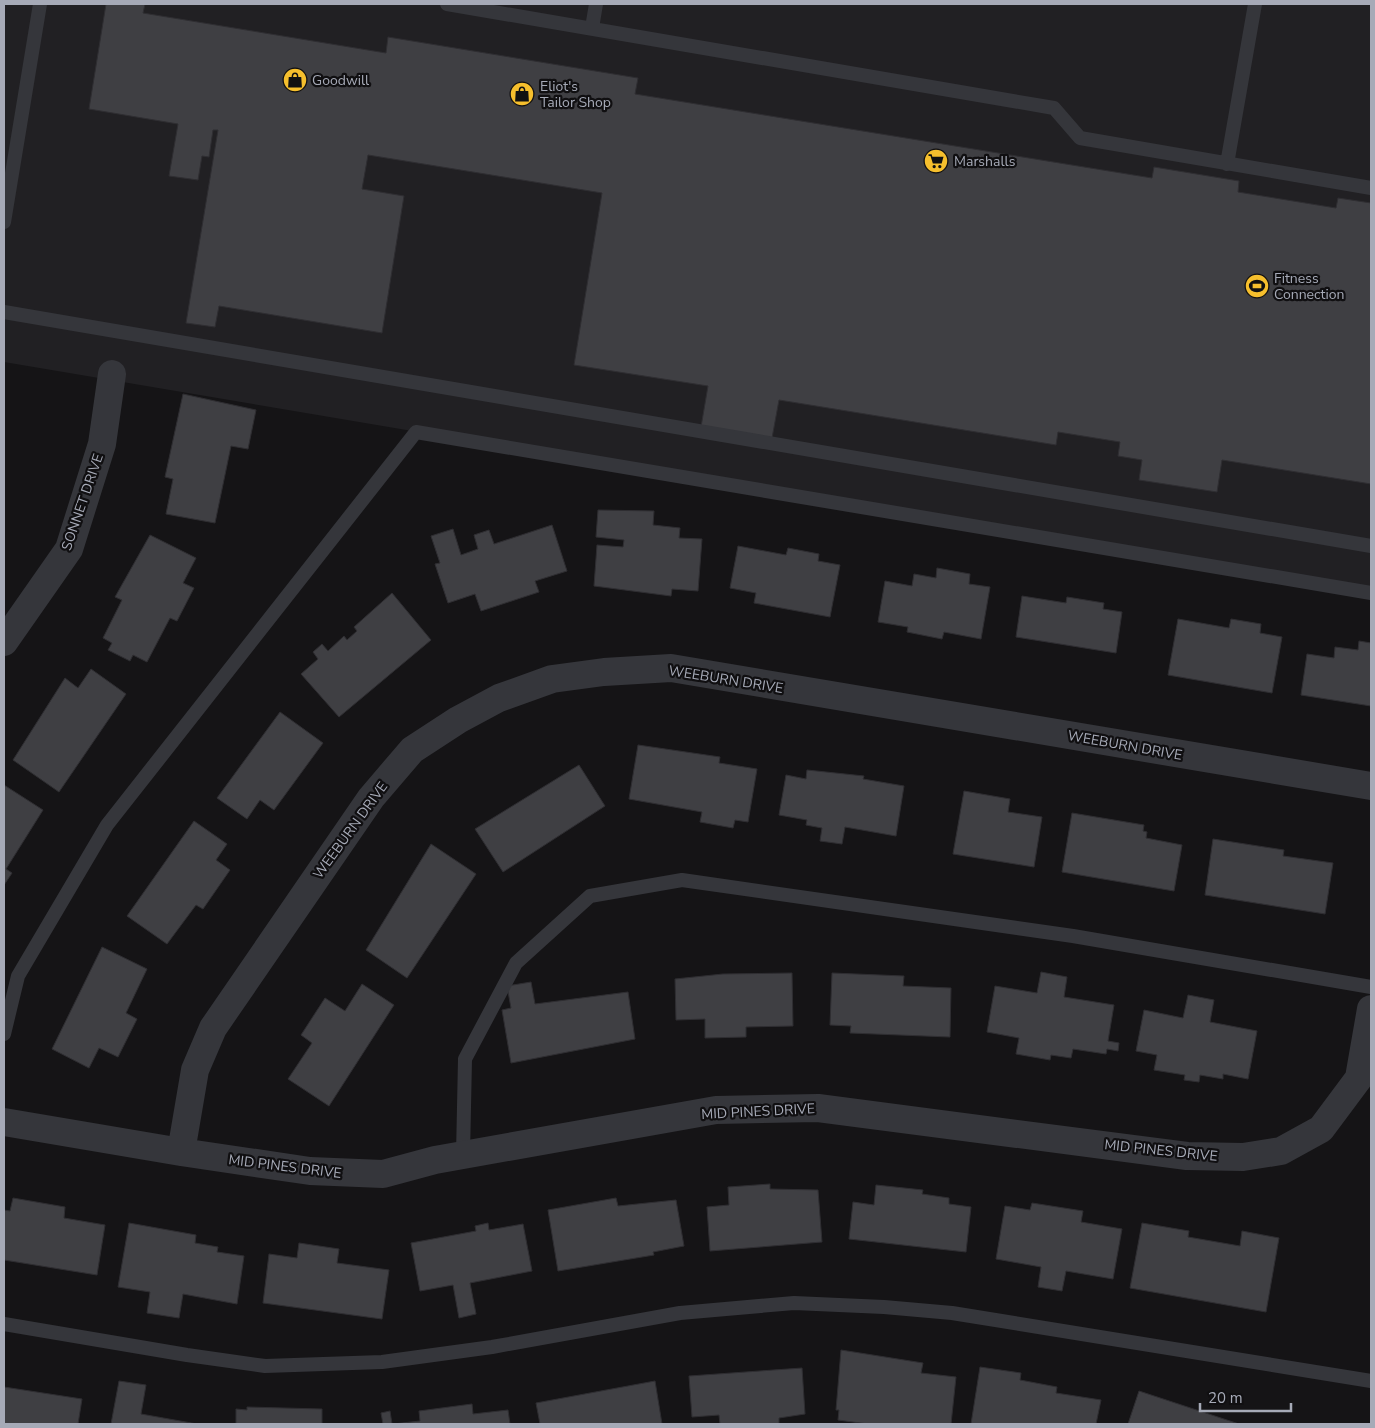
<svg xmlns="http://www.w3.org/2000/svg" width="1375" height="1428" viewBox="0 0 1375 1428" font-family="'Nunito Sans',sans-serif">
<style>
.built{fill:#212023}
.building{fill:#3f3f43;stroke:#2f2e32}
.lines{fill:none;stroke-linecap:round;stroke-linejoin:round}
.service{stroke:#35363b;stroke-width:14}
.minor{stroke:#35363b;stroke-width:28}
.labels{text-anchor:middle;stroke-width:4.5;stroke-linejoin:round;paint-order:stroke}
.poi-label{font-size:14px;fill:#a6aab7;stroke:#100f11;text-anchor:start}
.street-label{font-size:14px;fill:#a6aab7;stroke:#100f11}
</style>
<rect width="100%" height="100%" fill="#151416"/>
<!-- built -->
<path class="built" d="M4,4h1367v589l-1367,-231z"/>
<!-- building -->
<path class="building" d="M106,4h39l-2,9 243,40 2,-16 250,41 -3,16 517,84 2,-11 85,14 -1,11 98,16 2,-10 33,5v281l-149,-24 -5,32 -78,-12 3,-20 -24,-4 2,-14 -62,-10 -2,13 -277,-45 -7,38 -71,-11 7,-41 -134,-21 28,-172 -234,-38 -6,34 42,7 -22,137 -163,-27 -4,21 -29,-4 32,-193h-5l-4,27 -7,-1 -4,24 -29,-4 9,-52 -89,-15z
M183,394l73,16 -8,39 -17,-3 -16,77 -49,-9 7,-35 -8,-2z
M598,510l56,1 -1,14 27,3 -1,10 23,1 -4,52 -26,-2 -1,7 -77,-10 3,-41 26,2 1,-7 -28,-3z
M552,525l15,46 -32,10 4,11 -58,19 -6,-17 -27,9 -13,-39 5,-1 -9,-27 22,-7 8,26 17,-6 -4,-14 15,-5 5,14z
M150,535l46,23 -13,25 11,5 -17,33 -7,-3 -23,44 -14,-7 -3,6 -22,-11 4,-7 -9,-5 19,-38 -7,-3z
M738,546l48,9 2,-7 31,6 -1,7 22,4 -10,52 -76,-14 2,-10 -26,-5z
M937,568l33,6 -1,10 21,3 -9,52 -37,-7 -2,7 -35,-7 1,-5 -30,-5 7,-41 27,5 2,-12 22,4z
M392,593l39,47 -92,77 -38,-43 17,-15 -5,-7 9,-8 6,7 16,-15 3,4 10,-9 -3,-4z
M1022,596l44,7 1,-6 37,6 -1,6 19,3 -6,41 -100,-16z
M1178,619l51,9 2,-9 30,5 -1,9 22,4 -10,56 -104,-18z
M1359,641l12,2v63l-70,-11 6,-41 27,4 1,-11 23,3z
M91,669l35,25 -67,98 -46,-32 52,-82 13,10z
M280,712l43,31 -49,67 -14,-10 -13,19 -30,-21z
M638,745l82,12 -1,6 38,6 -9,53 -13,-2 -2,8 -33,-6 2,-10 -73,-13z
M579,765l26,41 -102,66 -28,-43z
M807,770l57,6 -1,3 41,7 -8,50 -51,-9 -3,17 -22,-3 2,-13 -16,-3 1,-5 -28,-5 7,-40 20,4z
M4,785l39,25 -37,59 6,4 -8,12z
M964,791l46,8 -2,13 34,5 -8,50 -81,-13z
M1072,813l72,12 -1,6 4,1 -1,6 36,7 -8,46 -112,-19z
M194,821l33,23 -11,16 14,10 -27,39 -7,-4 -29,39 -40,-28z
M1213,839l71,11 -1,6 50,7 -8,51 -120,-19z
M431,844l45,30 -69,104 -41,-28z
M102,947l45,22 -21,44 11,6 -19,38 -19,-9 -10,20 -37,-19z
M1041,972l26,5 -3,20 50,8 -6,36 11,2 -1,8 -11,-2 -1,5 -33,-5 -2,9 -20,-3 -1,5 -34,-6 3,-16 -32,-6 8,-46 42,7z
M792,973l1,53 -47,1v10l-41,1v-19l-29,1 -1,-41 48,-5z
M832,973l72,3 -1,10 48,2 -1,49 -100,-4 1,-7 -21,-1z
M531,982l4,22 93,-12 7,47 -124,24 -9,-53 9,-2 -4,-22z
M362,984l32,21 -65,101 -41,-27 24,-36 -11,-8 24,-37 20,13z
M1188,995l26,5 -4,22 47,9 -9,48 -25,-5v5l-23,-4 -1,7 -15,-2 1,-5 -31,-5 3,-15 -21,-4 8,-41 39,8z
M770,1184v5l48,1 4,52 -112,9 -3,-44 22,-2 -1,-18z
M876,1185l47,5 -1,4 27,4v6l22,3 -5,45 -117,-13 4,-37 21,3z
M13,1198l52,9 -1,11 41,7 -8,50 -93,-15v-50l6,1z
M616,1198l2,8 58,-6 8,46 -31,6 1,3 -96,16 -10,-61z
M1032,1203l51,8 -2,11 41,7 -9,50 -47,-8 -4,20 -24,-4 3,-20 -45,-8 9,-53 25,4z
M129,1223l67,12 -1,8 23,4 -1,5 27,4 -7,48 -54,-10 -4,24 -32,-5 3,-21 -32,-5z
M488,1223l1,7 34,-6 9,47 -62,12 6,31 -17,4 -6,-33 -33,6 -9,-48 65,-12 -1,-5z
M1142,1223l47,8 -1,6 52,9 2,-15 37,7 -13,74 -136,-24z
M299,1243l40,6 -2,14 52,7 -7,49 -119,-16 6,-49 28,4z
M841,1350l82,13 -2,10 35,4 -5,47h-83l-30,-4 1,-10h-3z
M980,1367l41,6 -1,7 37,7 -1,6 45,7 -5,24h-125z
M802,1368l3,46 -26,4v6h-59l-1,-9 -27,2 -3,-41z
M119,1381l27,4 -5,29 56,10h-86z
M655,1381l7,43h-122l-4,-21z
M4,1387l78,12 -4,25h-74z
M1139,1391l100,33h-111z
M472,1404l1,10 35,-4 2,14h-117l27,-3 -1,-10z
M247,1407l75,2v15h-86v-15l11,1z
M390,1411l2,13h-9l-2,-11z"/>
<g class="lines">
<!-- service -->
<path class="service" d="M447,4l607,104 26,30 291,50
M592,28l4,-24
M1227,164l28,-160
M4,222l36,-218
M4,312l1367,234
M4,1034l14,-58 89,-151 309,-393 955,161
M463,1155l2,-96 51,-96 74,-67 92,-16 391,56 298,51
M4,1324l183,31 78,11 117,-4 110,-15 188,-34 114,-10 90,4 68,6 419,68"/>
<!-- minor -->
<path class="minor" d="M4,642l65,-93 33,-105 10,-70
M4,1122l177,30 129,19 73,3 52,-14 281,-50 102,-2 369,48 56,1 38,-6 40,-22 38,-51 12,-69
M181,1152l14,-82 18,-42 158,-230 41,-48 46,-30 41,-22 53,-19 52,-7 67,-4 700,118"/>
</g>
<!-- icons -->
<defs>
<g id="shop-disc" transform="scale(1.25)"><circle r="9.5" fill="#f6bf2d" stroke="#100f11"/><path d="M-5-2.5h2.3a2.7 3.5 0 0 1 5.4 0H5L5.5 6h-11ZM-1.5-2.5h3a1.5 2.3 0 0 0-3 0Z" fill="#111"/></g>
<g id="supermarket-disc" transform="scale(1.25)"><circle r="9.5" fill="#f6bf2d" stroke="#100f11"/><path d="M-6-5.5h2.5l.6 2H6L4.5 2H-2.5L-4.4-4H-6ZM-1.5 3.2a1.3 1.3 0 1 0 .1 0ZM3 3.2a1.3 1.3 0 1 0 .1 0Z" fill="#111"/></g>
<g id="stadium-disc" transform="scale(1.25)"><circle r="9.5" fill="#f6bf2d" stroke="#100f11"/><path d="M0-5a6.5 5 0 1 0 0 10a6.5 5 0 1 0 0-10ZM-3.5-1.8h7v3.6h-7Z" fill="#111"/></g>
</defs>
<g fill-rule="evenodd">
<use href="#shop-disc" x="295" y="80"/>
<use href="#shop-disc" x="522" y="94"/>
<use href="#supermarket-disc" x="936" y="161"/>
<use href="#stadium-disc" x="1257" y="286"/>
</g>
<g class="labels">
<!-- poi labels -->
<g class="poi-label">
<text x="312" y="85">Goodwill</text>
<text x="540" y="91">Eliot's<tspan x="540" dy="16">Tailor Shop</tspan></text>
<text x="954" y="166">Marshalls</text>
<text x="1274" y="283">Fitness<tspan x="1274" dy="16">Connection</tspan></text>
</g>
<!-- street labels -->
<g class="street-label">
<text transform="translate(82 502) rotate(-71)" y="5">SONNET DRIVE</text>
<text transform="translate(726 679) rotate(9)" y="5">WEEBURN DRIVE</text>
<text transform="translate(1125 745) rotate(10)" y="5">WEEBURN DRIVE</text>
<text transform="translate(350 830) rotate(-54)" y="5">WEEBURN DRIVE</text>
<text transform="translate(758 1111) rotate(-3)" y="5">MID PINES DRIVE</text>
<text transform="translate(1161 1150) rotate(6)" y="5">MID PINES DRIVE</text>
<text transform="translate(285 1166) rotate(7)" y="5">MID PINES DRIVE</text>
</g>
</g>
<!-- border -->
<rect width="1375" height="1428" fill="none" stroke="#a6aab7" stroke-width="10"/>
<!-- scale -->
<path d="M1200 1403v8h91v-8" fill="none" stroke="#a6aab7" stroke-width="2.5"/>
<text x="1208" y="1403" font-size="15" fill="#a6aab7" stroke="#100f11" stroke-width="4" paint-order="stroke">20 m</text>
</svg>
